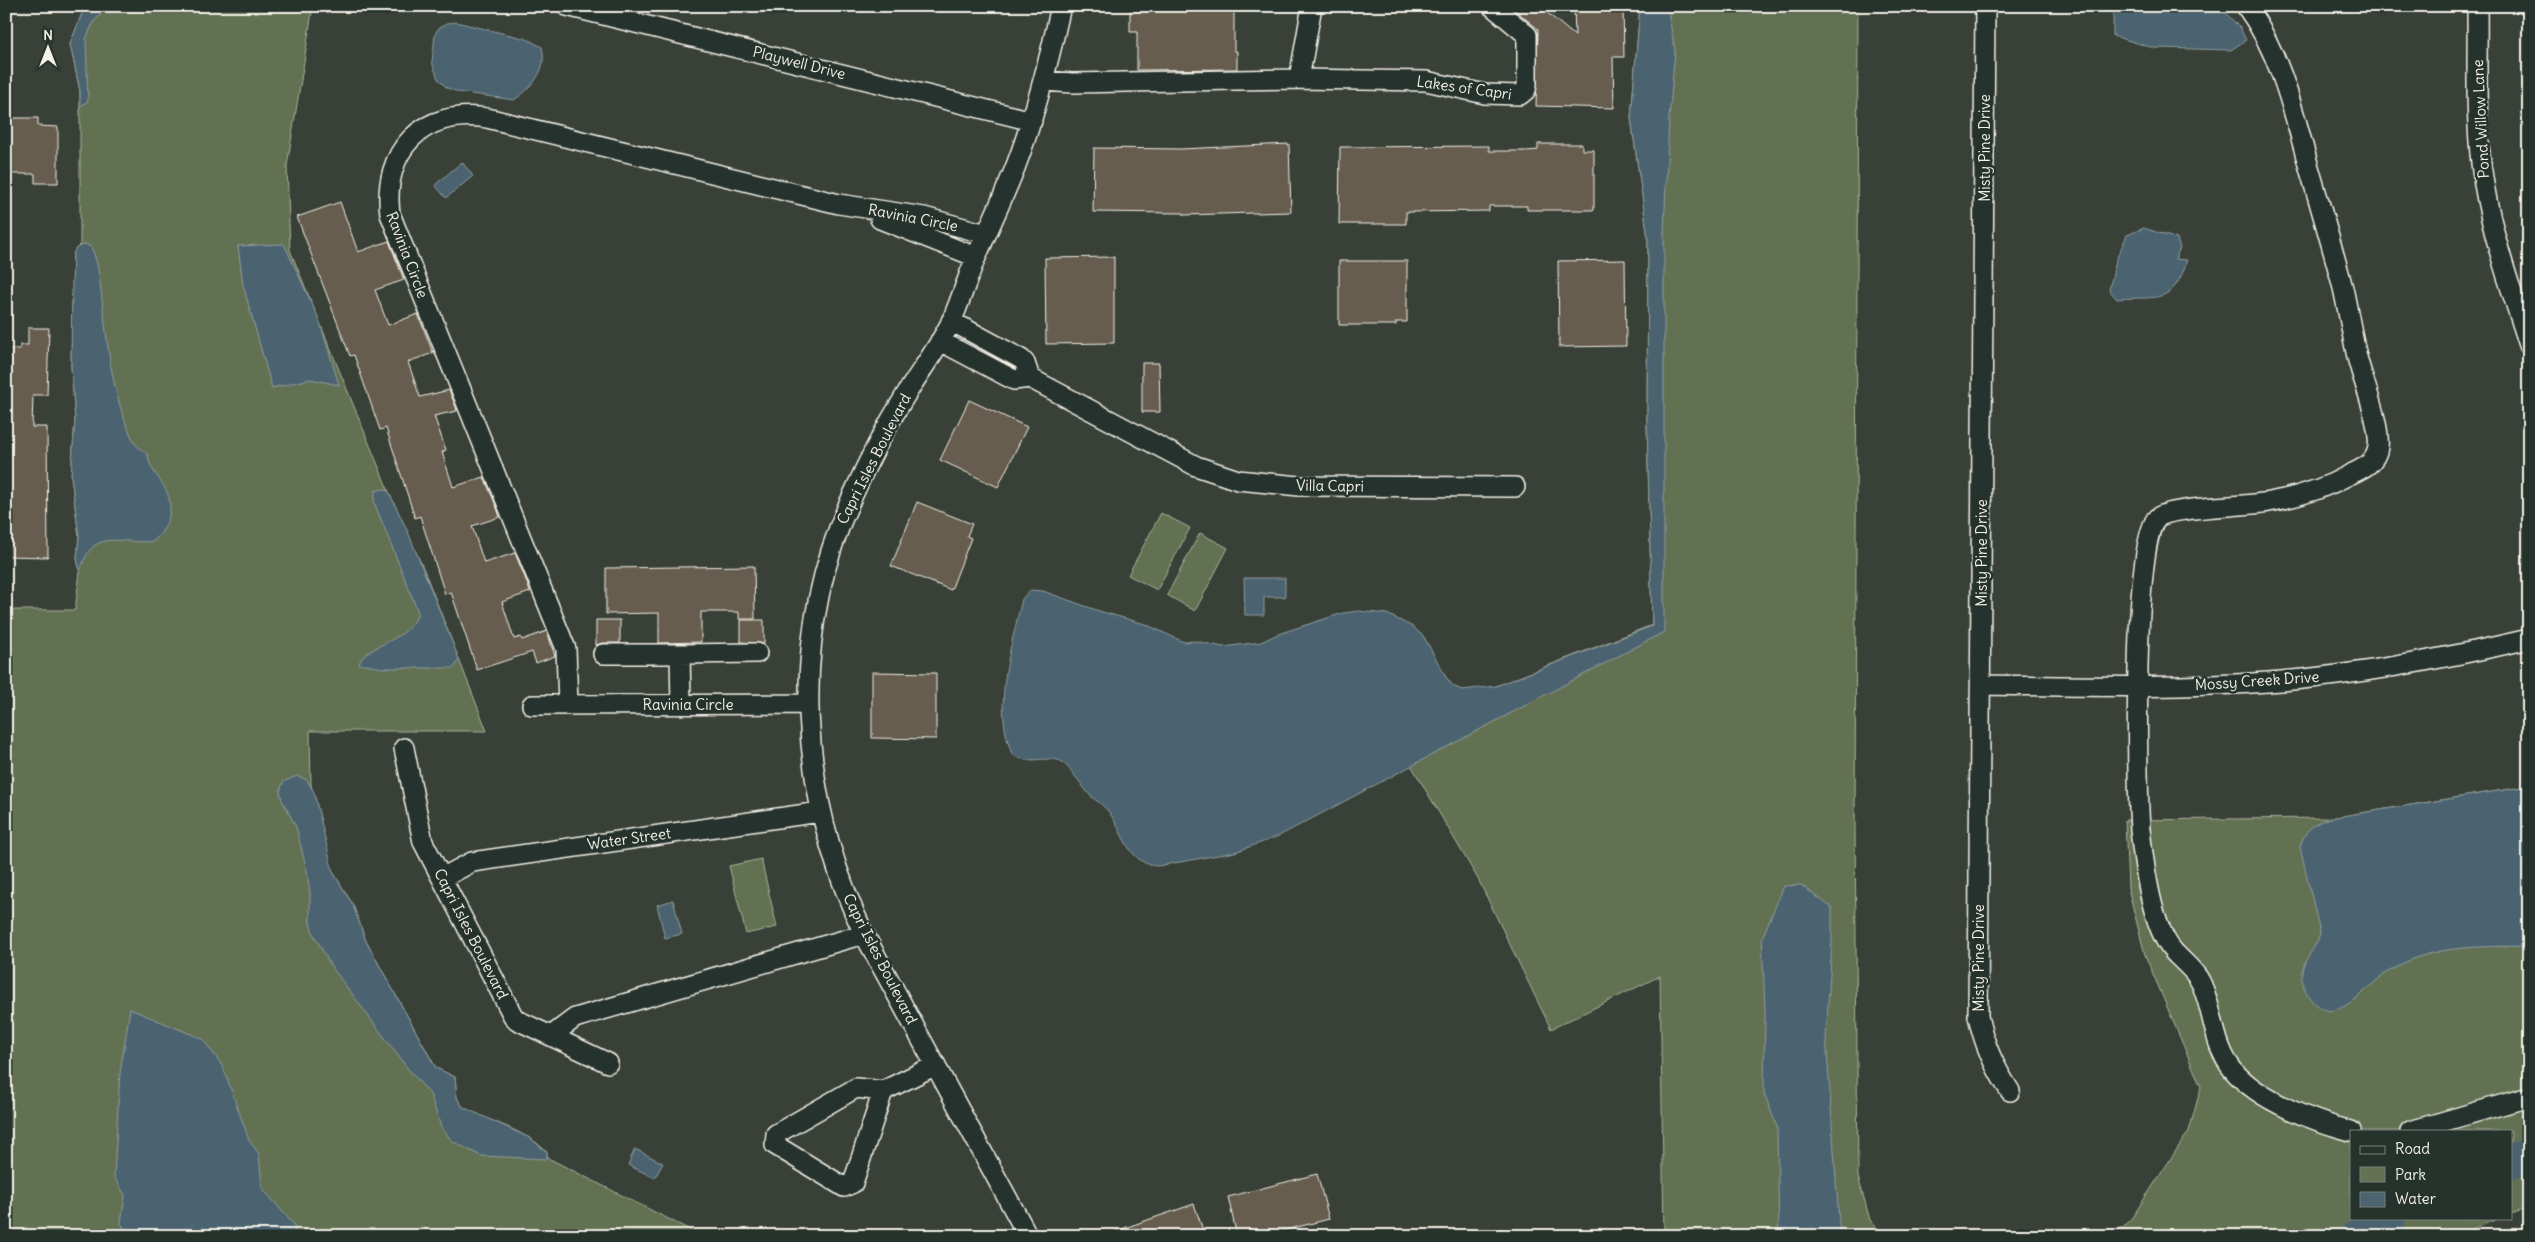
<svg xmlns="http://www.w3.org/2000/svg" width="2535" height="1242" viewBox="0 0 2535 1242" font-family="Delius,sans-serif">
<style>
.green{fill:#647152;stroke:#acb19d}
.water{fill:#4b646f;stroke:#8f9c9f}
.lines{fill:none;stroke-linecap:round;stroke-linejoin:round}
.river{stroke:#4b646f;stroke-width:35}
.building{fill:#665d4f;stroke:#f4f1e8}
.minor-casing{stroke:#f4f1e8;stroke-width:22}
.minor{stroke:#26332d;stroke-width:19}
.labels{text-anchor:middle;stroke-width:5;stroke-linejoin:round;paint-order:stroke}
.street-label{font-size:15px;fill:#f4f1e8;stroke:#26332d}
</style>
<rect width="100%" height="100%" fill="#394037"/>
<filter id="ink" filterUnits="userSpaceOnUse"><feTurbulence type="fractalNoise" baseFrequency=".02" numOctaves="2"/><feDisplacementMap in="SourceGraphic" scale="10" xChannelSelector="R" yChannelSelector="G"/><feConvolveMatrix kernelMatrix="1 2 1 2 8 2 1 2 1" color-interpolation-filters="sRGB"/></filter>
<g filter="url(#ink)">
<!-- green -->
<path class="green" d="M85,6h228l-26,160 3,84 99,242 35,78 63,161h-177l1,54 18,76 4,11 20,33 13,36 70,127 19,9 2,21 6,9c18,12 82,29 85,51l154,78h-696v-626h69l5,-38 -3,-14 2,-22 -8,-60 4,-56 -4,-54 2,-112 7,-9v-154l-10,-47z
M1640,6h218l-3,818 3,353 12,43 15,16h-221l-4,-260 -109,53 -73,-150 -67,-114 85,-79 156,-61 -5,-203 1,-184 -17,-120z
M1161,513l29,15 -33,62 -29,-15z
M1200,533l28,15 -33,63 -28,-16z
M2529,786v421l-18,7v-83h-160v87h149l-45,18h-345l19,-14 60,-91 12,-44 -56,-132 -17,-67 -3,-68 205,-2z
M761,859l16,68 -31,7 -17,-68z"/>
<!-- water -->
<path class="water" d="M85,6h25l-16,15 -8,18 2,62 -8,5v-15l-10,-47z
M1640,6h27l8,44 -6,69 -5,112v401l-387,205 -42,15 -77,14c-29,-1 -35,-34 -49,-54 -5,-7 -15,-12 -21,-19 -9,-11 -16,-23 -27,-32 -16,-6 -34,5 -49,-7 -20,-50 -1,-106 10,-155l8,-9 13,1 56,20 46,13 39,18 11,-1 28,6 38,-5 17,-8 65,-21 15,-2 29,3 26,13 11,10 22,40 7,9 9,4 34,-4 156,-60 -5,-204 1,-184 -17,-120z
M2113,6h106l21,22 6,12 -15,10 -77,-2 -41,-12z
M456,22l71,17 15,8c6,23 -10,41 -28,53l-56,-8 -11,-4 -9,-9 -6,-17 3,-28 3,-5 9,-6z
M462,162l11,14 -27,22 -11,-13z
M2144,228l33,11 3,9 -5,11 12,1c-14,46 -30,36 -70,39l-8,-9 7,-30 11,-25z
M85,244l6,3c9,18 9,41 12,60 5,45 11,95 31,135 2,5 10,9 14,13 1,14 12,23 18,35 9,18 2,38 -12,51 -34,5 -61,-17 -74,31l-3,-14 2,-22 -8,-60 4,-56 -4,-54 1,-85 1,-27 3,-6z
M284,244l35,75 20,66 -29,-6 -38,9 -29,-103 -5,-39z
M384,489l5,3 19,40 49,122 2,6 -5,8h-71l-24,-4c7,-21 52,-22 59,-52l-44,-110 1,-11z
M1244,578h41v19h-21v18h-19z
M297,776l10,4 7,12 19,80 20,33 13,36 70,127 19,9 2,21 6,9 67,31 17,14v7l-66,-3 -29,-15 -11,-14 -11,-33 -22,-25 -77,-103 -18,-33 -3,-10v-30l-3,-22 -11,-44 -14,-27 -2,-9 3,-9z
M2529,786v160c-48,1 -96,-2 -138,24 -19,11 -35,34 -56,40 -14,4 -27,-11 -31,-23 -9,-25 13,-35 16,-55l-20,-85c4,-17 14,-24 30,-29z
M1801,885l31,23v34l-6,95 14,199h-61l-2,-109 -13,-34 1,-85 -3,-70 22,-52z
M673,900l9,34 -17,4 -8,-33z
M130,1009l73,30 20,28 26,73 10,14 3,34 32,37 1,11h-166l-8,-13 4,-28 -11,-18 6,-104z
M635,1149l28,14 -8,15 -27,-13z"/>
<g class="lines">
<!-- river -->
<path class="river" d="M2511,1162l18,-6
M2358,1236l31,-18"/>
</g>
<!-- building -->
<path class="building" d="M1130,6h104v45h3v18l-100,1v-38h-7z
M1510,6h29l36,30 -1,-30h49l1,51h-11l1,51 -78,-2 2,-77z
M9,118h29v8l20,1v56h-23v-9h-26z
M1289,144l2,68 -108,3v-2l-90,-1 1,-64 87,1z
M1538,144h44v6h12v60h-67v-4h-38v5l-83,1v12h-67l1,-77 149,-1v5h38l11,-1z
M340,202l18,50 31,-11 15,39 -29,10 13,35 30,-11 15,39 -25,9 12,35 29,-7 7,17 1,4 -23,5 12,34 -4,2 11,35 31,-10 13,31 3,9 -28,9 12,37 31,-10 11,27 4,12 -28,10 12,37 7,-2 1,3 25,-9 8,25 -19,7 -4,-11 -55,18 -26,-78 -6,2 -25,-78 -5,2 -29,-90 -6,2 -26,-75 -4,1 -53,-139z
M1114,257v86l-68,1 -1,-86z
M1625,260l1,86 -67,1 -1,-86z
M1339,261h68v61h-11v3h-57z
M28,328h21l-2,67h-14l-1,32h15l1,130 -42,-1 2,-207h12v-4h8z
M1142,363h17l1,49h-18z
M969,400l58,27 -29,60 -58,-27z
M917,502l55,22 -5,12 4,2 -20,52 -60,-24z
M754,566l1,53h-16v-7h-38v30l-42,1v-30l-53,1v-46z
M596,620h24v23h-17l-7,2z
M741,620h23v24l-23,-2z
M872,672l64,1v66l-64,-1z
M1317,1174l12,45 -67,17h-25l-9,-39z
M1194,1204l11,32h-95v-3z"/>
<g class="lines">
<!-- minor casing -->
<g class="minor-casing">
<path id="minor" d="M567,6l465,115
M1985,6l-7,1010c6,29 16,51 32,75
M2246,6c34,47 47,103 62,158 12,41 24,82 35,124 5,23 9,46 14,69 6,24 24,69 21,90 -2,16 -16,22 -29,28 -25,14 -52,22 -80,27 -23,5 -99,4 -112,16 -25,24 -20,268 -17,311 3,28 7,58 15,85 4,13 9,27 19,38 9,10 21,18 27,31 13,28 12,63 32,87 26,31 80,51 118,61
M2477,6c1,59 -3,120 7,178 9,55 28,108 45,161
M1299,79l13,-73
M1044,81l28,2 227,-4 127,2 59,13 35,1 6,-5 1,-6v-49l-35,-29
M880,219l96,38
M951,321l70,38 4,4 5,15
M940,341l74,39 16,-2 166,88 42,14 61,6 216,1
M603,654h77l1,51
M680,654l77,-1
M1982,685c95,1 191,4 286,-3 88,-6 175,-23 261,-43
M532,705l276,-1
M568,705l-2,-56 -176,-435c-8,-63 32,-106 97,-96l352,86 85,13 62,17
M404,748l19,94 90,174 4,4 91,43
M442,878l30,-16 348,-50
M551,1036l24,-18 289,-84
M856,1088l27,3 -30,92 -9,4 -69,-42 1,-11z
M883,1091l53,-26
M2410,1131l119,-34
M1028,1236l-164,-302c-65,-136 -77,-297 -12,-437 15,-34 33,-69 53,-101 15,-25 34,-49 47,-76 9,-21 16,-44 25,-65 13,-29 26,-57 38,-87 20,-52 34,-107 46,-162"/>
</g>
<!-- minor -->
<use href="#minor" class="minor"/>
</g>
</g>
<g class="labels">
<!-- street labels -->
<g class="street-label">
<text transform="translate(799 63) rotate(14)" y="5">Playwell Drive</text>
<text transform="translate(1464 88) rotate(8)" y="5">Lakes of Capri</text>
<text transform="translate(2481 119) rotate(-93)" y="5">Pond Willow Lane</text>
<text transform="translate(1985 148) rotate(-90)" y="5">Misty Pine Drive</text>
<text transform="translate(913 218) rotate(11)" y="5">Ravinia Circle</text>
<text transform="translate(407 255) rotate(69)" y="5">Ravinia Circle</text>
<text transform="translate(874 459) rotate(-63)" y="5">Capri Isles Boulevard</text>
<text transform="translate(1330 486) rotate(1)" y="5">Villa Capri</text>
<text transform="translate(1982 553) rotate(-90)" y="5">Misty Pine Drive</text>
<text transform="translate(2257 681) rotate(-4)" y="5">Mossy Creek Drive</text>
<text x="688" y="710">Ravinia Circle</text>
<text transform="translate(629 839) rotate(-8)" y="5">Water Street</text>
<text transform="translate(471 934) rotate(63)" y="5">Capri Isles Boulevard</text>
<text transform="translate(1979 958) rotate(-90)" y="5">Misty Pine Drive</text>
<text transform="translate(880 959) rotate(63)" y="5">Capri Isles Boulevard</text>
</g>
</g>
<!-- margin -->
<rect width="2535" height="1242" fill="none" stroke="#26332d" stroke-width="25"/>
<rect x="12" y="12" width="2510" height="1217" fill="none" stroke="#f4f1e8" stroke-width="2" filter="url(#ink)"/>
<!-- legend -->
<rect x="2350" y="1130" width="162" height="90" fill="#26332d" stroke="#787f78"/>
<rect x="2360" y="1146" width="25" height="8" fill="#26332d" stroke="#787f78"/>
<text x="2395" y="1154" font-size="15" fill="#f4f1e8">Road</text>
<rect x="2360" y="1167" width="25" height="15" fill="#647152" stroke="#787f78"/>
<text x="2395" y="1180" font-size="15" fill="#f4f1e8">Park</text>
<rect x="2360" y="1192" width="25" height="15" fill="#4b646f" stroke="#787f78"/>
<text x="2395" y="1204" font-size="15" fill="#f4f1e8">Water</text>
<!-- north arrow -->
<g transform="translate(48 48)" stroke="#26332d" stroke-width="4" paint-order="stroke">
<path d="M0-4L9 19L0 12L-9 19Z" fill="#f4f1e8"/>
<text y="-8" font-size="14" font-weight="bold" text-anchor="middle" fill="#f4f1e8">N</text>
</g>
</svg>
